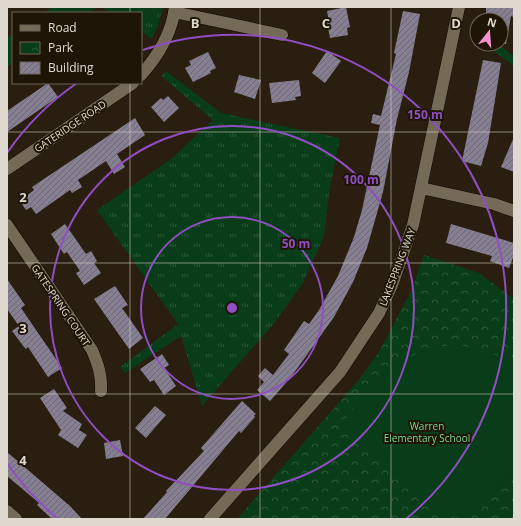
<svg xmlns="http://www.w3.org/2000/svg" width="521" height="526" viewBox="0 0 521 526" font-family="'Open Sans',sans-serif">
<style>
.grass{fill:url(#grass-tufts)}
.park{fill:url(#park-crowns)}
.garden{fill:#093c19}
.building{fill:url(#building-hatch)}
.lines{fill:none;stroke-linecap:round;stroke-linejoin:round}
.street-casing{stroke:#110800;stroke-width:13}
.street{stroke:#756958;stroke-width:12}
.grid{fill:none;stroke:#e0d9d0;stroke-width:1;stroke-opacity:0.55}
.ring{fill:none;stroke:#8f4fc2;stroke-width:2}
.labels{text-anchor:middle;stroke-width:4;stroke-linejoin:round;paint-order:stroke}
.street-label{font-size:10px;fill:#e0d9d0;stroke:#1f1507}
.park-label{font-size:10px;fill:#7ad78d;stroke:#1f1507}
.grid-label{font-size:13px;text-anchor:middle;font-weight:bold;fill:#e0d9d0;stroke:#1f1507;stroke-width:4;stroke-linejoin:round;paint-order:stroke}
.centre{fill:#8f4fc2;stroke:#1f1507;stroke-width:2}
.ring-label{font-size:12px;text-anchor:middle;font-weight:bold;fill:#8f4fc2;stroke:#1f1507;stroke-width:4;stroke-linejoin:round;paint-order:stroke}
</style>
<defs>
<pattern id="grass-tufts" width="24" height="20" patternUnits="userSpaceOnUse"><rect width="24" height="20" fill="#093c19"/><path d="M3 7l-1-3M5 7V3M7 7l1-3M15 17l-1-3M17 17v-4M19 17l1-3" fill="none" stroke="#2d5839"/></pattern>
<pattern id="park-crowns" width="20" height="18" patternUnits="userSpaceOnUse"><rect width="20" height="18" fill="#093c19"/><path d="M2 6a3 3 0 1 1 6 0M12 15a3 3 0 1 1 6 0" fill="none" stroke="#2d5839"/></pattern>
<pattern id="building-hatch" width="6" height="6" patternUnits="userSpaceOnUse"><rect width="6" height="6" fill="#867f92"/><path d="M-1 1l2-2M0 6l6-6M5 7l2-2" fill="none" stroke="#6f6975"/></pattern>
</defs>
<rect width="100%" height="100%" fill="#291e10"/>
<!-- grass -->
<path class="grass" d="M52,7h45l-9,6h-45z
M101,7h62l-5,18 -6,14 -11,-7v-19h-30z
M13,34v29l-6,4v-29z
M484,44h14l16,12v10z
M166,71l55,42 119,25 -11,55 -5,43 -21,47 -28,39 -73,84 -21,-70 -56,37 -5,-6 58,-43 -81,-114 74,-51 42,-39 -52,-44z"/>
<!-- park -->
<path class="park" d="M424,255l55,18 35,26v220h-277l120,-137 22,-30 32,-61z"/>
<!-- garden -->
<path class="garden" d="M455,345l31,5 28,15v106l-53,46 -13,-1 -105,-94 21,-28 23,-23 38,-22z"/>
<!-- building -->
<path class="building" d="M346,7l4,20 -3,1 1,7 -18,3 -3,-16h2l-2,-11z
M486,7h28v10l-3,-1 -5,28h-5v-24h-9l1,-6 -7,-1z
M403,11l17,3 -11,58 -12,47 -14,73 -16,56 -14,34 -19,35 -43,60 -21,24 -13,-11 7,-8 -6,-6 7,-8 8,7 16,-21 -5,-4 20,-29 5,3 10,-14 19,-34 16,-39 8,-27 18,-85 -9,-2 2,-9 8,2 15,-62 -2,-1z
M327,51l14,10 -16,22 -13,-10z
M208,52l8,16 -6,3 1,2 -18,9 -8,-14 6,-3 -2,-4z
M483,60l18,3 -13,80 -7,23 -19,-5z
M239,75l22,5 -6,19 -21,-7z
M299,80l2,16 -6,1 1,3 -24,3 -3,-20z
M48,83l10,14 -51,35v-21z
M168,96l11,12 -15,14 -13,-15 10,-9 2,2z
M135,118l10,17 -28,19 8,13 -11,7 -8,-13 -28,19 4,7 -10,6 -2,-3 -34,24 -5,-7 -5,3 -6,-9 14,-11 -2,-3z
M514,137v35l-13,-5z
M65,224l21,30 5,-3 6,10 -3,2 7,10 -17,12 -8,-12 4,-2 -13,-19 -3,2 -13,-20z
M451,224l63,19v12l-5,13 -19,-7 2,-5 -46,-13z
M7,279l18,26 -4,3 41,60 -14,9 -20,-30 -2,2 -2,-2 -12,-16 7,-5 -12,-17z
M115,286l13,19 -6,3 21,30 -14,11 -35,-50z
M162,354l7,11 -5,3 12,18 -12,9 -10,-15 -4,2 -10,-13z
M54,389l13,19 -4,3 19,13 -3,6 8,5 -9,13 -20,-13 3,-5 -21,-32z
M242,401l14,13 -2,1 1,2 -14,16 -2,-2 -74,88h-22l24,-27 -1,-1 38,-40 -3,-3z
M155,406l11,9 -20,23 -11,-10z
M120,440l3,16 -17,3 -2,-16z
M7,452l63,54 12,13h-30l-15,-14 2,-2 -32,-27z"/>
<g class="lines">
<!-- street casing -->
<g class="street-casing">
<path id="street" d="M174,12l108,23
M141,75c17,-19 31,-43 34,-68
M7,169l126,-86
M421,188l73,16 20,7
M7,225l85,125c6,14 10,26 9,41
M7,511l9,8
M210,519l130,-147 39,-59 13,-28 21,-60 46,-218"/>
</g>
<!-- street -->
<use href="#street" class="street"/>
</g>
<!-- grid -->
<path class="grid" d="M130,7v6M260,7v512M391,7v512M130,83v436M7,132h507M7,263h507M7,394h507"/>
<!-- distance rings -->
<g class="ring">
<circle cx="232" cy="308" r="91"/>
<circle cx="232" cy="308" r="182"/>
<path d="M58 519A273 273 0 0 1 7 463M7 153A273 273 0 0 1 77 83M143 50A273 273 0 0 1 406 519"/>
</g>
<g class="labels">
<!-- street labels -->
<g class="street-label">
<text transform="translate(70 126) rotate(-34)" y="4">GATERIDGE ROAD</text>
<text transform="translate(397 267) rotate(-69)" y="4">LAKESPRING WAY</text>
<text transform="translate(61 305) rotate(56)" y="4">GATESPRING COURT</text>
</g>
<!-- park labels -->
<g class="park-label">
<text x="427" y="430">Warren<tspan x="427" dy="12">Elementary School</tspan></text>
</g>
</g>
<g class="grid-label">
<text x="195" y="28">B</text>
<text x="326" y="28">C</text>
<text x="456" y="28">D</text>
<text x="23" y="202">2</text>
<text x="23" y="333">3</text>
<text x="23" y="465">4</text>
</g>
<circle cx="232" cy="308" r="6" class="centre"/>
<g class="ring-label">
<text x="425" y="119">150 m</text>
<text x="361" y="184">100 m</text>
<text x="296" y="248">50 m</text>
</g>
<!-- border -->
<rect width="521" height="526" fill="none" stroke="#e0d9d0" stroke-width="16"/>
<!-- legend -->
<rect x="12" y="12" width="130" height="72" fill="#1f1507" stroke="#6c6357"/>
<rect x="20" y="25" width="20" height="6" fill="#756958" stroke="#6c6357"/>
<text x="48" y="32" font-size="12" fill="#e0d9d0">Road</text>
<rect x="20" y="42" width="20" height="12" fill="url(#park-crowns)" stroke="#6c6357"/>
<text x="48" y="52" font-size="12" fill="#e0d9d0">Park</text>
<rect x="20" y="62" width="20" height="12" fill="url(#building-hatch)" stroke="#6c6357"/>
<text x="48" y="72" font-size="12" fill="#e0d9d0">Building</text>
<!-- north arrow -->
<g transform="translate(489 32) rotate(17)"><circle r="19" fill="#1f1507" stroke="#6c6357"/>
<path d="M0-3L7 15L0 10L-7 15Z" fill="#f491d3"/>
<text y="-6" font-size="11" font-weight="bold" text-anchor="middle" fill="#e0d9d0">N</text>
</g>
</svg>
